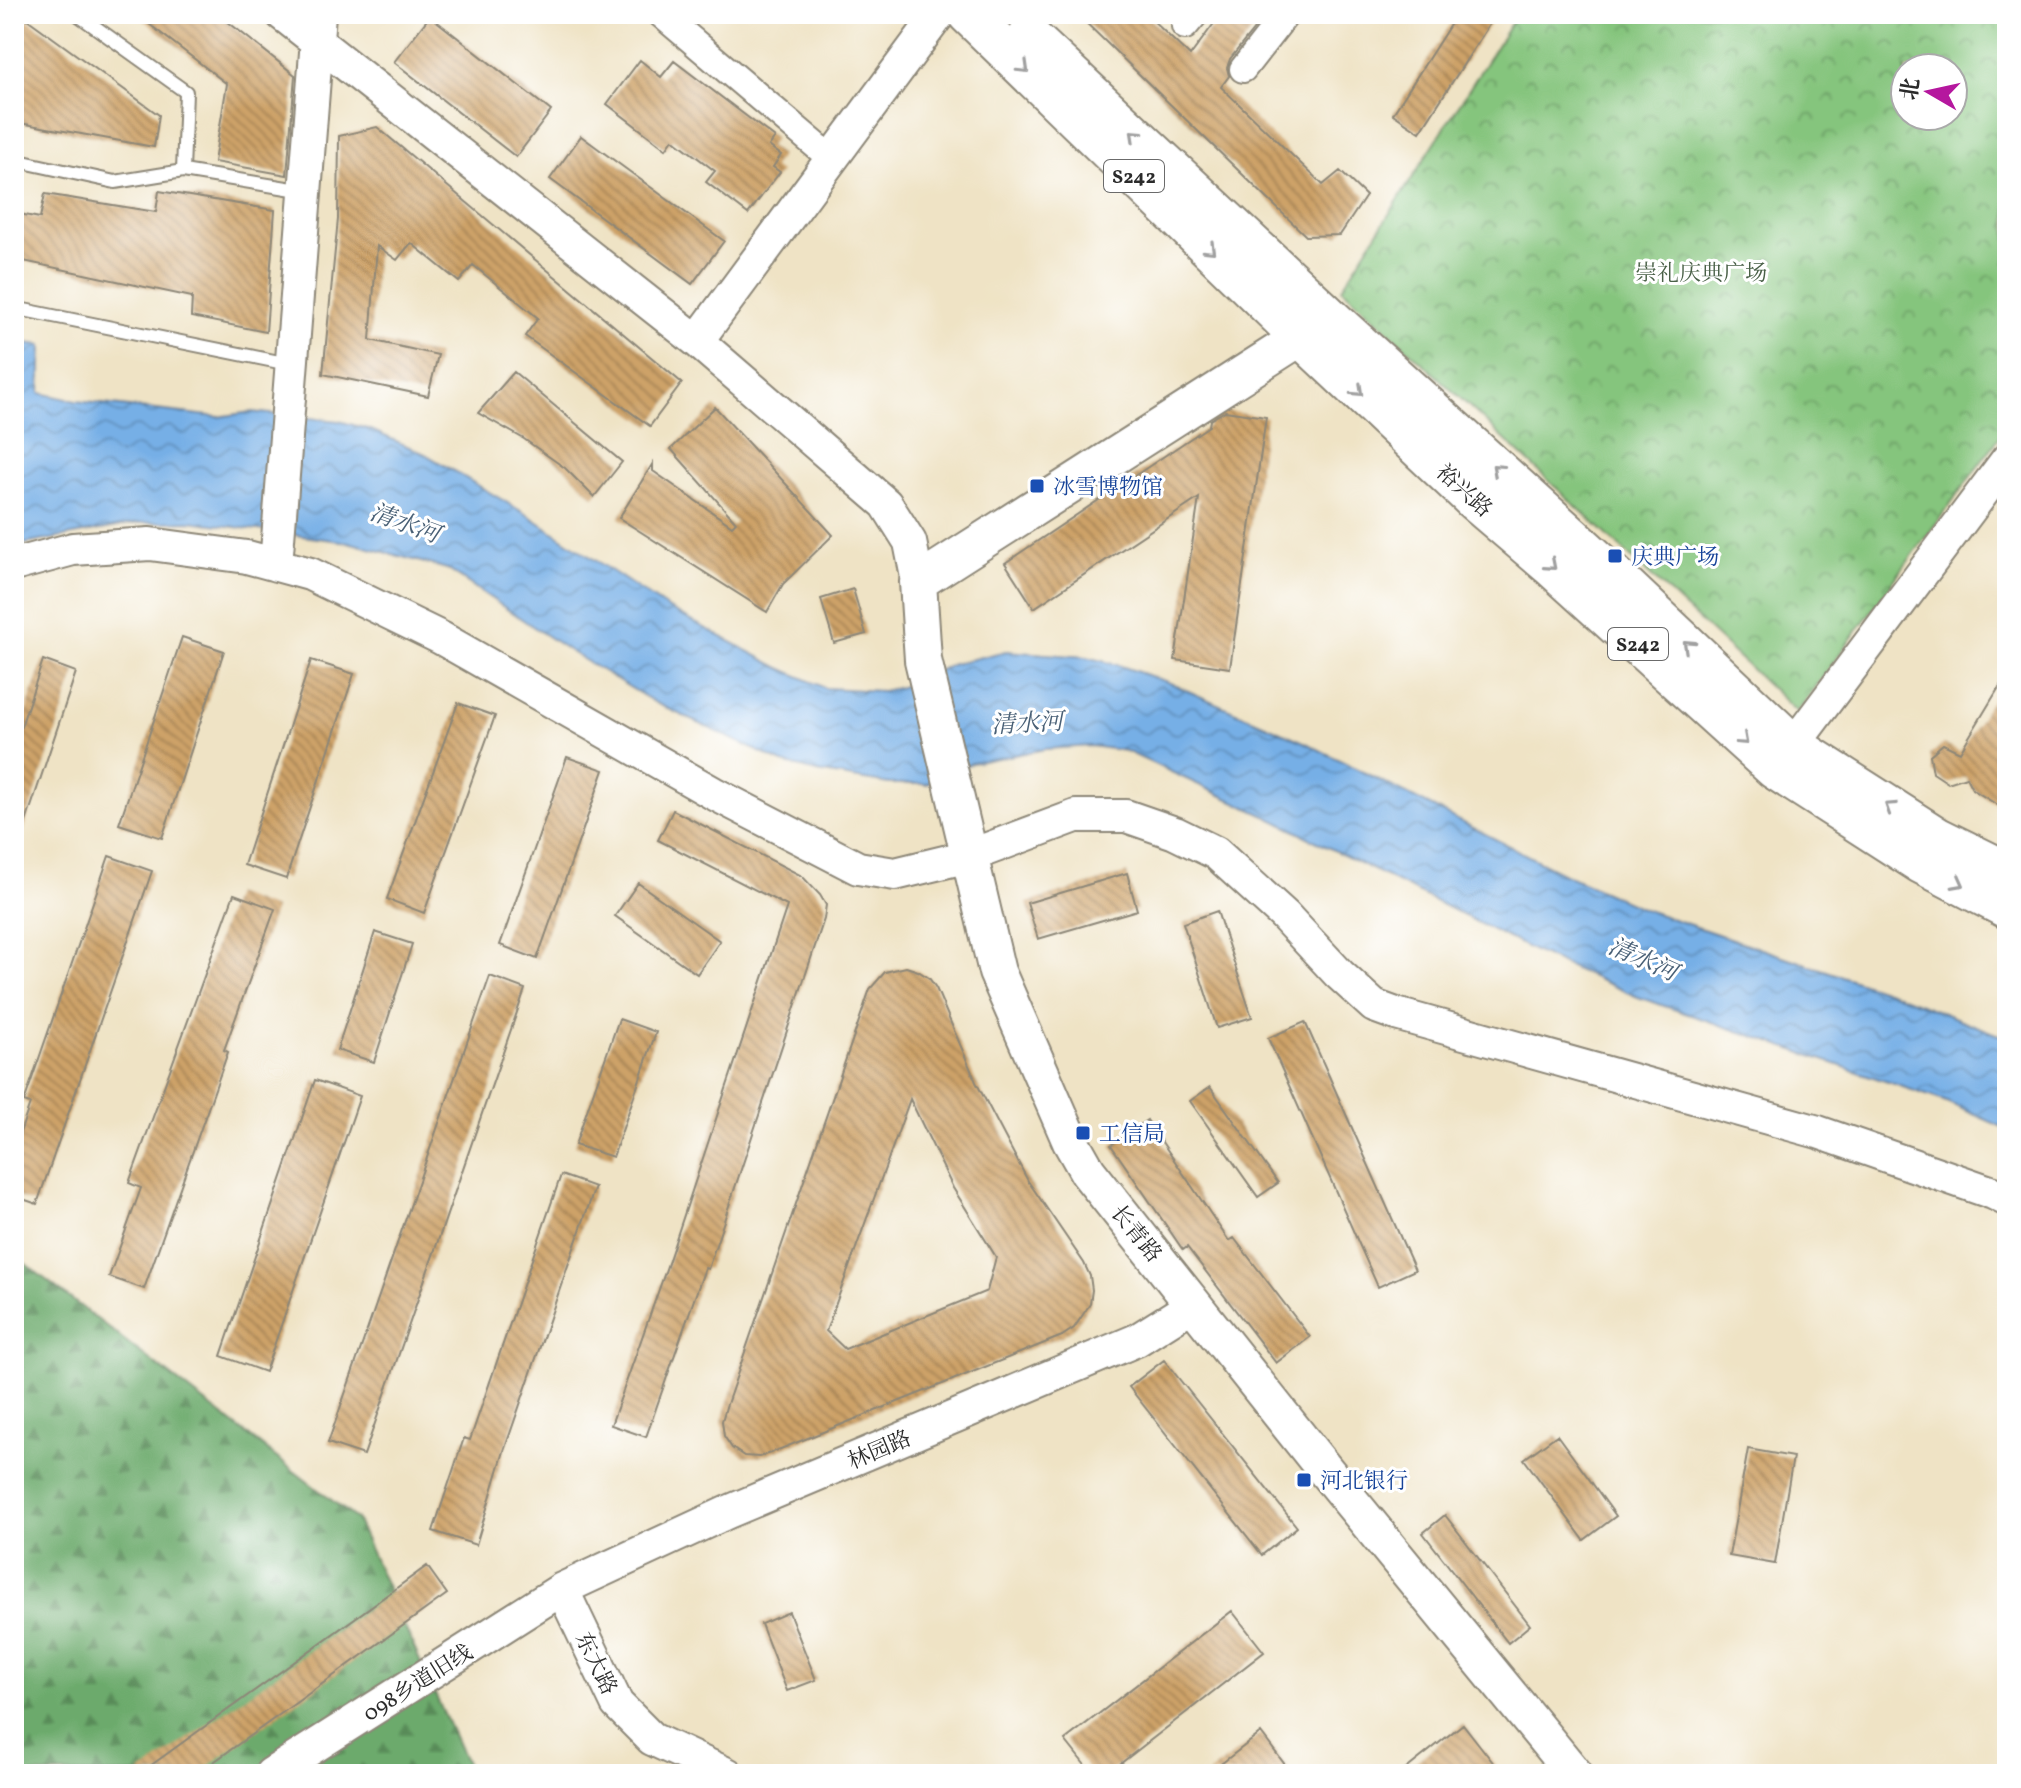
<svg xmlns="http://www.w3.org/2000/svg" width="2021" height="1788" viewBox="0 0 2021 1788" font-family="Vollkorn,'Noto Serif SC',serif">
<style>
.forest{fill:url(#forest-firs);stroke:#4c6a4c;stroke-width:2}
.park{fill:url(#park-crowns);stroke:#587854;stroke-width:2;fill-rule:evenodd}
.water{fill:url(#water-waves);stroke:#506d88;stroke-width:2}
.building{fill:url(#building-back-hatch);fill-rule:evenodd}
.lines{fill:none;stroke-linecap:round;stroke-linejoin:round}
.service-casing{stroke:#8d8778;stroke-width:16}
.minor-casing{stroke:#8d8778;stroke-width:30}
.tertiary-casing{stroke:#8d8778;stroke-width:36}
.secondary-casing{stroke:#8d8778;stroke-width:40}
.primary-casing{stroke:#8d8778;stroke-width:44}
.service{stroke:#fff;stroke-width:12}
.minor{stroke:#fff;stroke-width:26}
.tertiary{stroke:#fff;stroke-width:32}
.secondary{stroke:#fff;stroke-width:36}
.primary{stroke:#fff;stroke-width:40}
.oneway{stroke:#a0a0a0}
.transit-dot{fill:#1a4fb4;stroke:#fff;stroke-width:3}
.labels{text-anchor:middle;stroke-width:6;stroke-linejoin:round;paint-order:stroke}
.shield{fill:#fff;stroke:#6b6b6b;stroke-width:2}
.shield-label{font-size:20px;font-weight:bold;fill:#2b2b2b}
.park-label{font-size:22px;fill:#4a6148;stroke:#fff}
.transit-label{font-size:22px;fill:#164399;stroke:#fff;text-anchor:start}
.street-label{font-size:22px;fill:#2b2b2b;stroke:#fff}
.water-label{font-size:24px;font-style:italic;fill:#496076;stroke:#fff}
</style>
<defs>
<pattern id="forest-firs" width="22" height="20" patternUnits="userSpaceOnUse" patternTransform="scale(2)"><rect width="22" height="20" fill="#6caa6c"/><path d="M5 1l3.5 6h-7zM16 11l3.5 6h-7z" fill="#598b59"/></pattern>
<pattern id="park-crowns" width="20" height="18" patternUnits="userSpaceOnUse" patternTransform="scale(2)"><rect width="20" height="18" fill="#85c57d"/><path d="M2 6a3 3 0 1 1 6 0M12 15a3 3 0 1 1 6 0" fill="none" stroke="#6da067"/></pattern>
<pattern id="water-waves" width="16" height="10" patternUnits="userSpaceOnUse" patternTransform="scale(2)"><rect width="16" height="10" fill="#76afe6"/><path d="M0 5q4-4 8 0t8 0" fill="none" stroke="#618fbb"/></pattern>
<pattern id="building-back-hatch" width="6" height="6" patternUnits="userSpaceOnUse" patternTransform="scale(2)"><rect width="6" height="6" fill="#cda268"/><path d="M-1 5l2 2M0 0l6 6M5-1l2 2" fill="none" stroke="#a78456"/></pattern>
</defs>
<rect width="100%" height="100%" fill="#fff"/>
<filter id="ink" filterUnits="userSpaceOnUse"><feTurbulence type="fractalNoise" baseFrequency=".0125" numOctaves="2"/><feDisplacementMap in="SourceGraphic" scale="16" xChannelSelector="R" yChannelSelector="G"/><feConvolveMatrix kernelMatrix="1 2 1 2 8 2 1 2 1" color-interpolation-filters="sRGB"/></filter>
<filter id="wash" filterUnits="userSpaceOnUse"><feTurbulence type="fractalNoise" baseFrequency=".006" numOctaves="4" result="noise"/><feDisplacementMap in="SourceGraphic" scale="32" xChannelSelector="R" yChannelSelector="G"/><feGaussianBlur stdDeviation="1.8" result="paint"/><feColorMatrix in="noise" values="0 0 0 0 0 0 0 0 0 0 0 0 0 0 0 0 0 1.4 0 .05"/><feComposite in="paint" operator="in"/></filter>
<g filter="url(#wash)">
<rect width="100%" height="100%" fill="#efe3c5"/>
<!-- forest -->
<path class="forest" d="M14,1255l342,264 115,255h-457z"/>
<!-- park -->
<path class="park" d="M1517,14h490v413l-210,285 -455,-424zM1905,68h48v48h-48z"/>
<!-- water -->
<path class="water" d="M14,342l28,3 -2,48 36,8 142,16 33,-5 88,9 32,9 54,24 106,63 136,91 111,59 47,21 57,3 19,-4 52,-23 53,-13 81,6 31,8 52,18 134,59 260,132 82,36 246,83 115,45v91l-63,-28 -306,-104 -102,-45 -268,-135 -142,-66 -35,-5 -46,3 -74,14 -44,21h-38l-72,-12 -34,-9 -127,-60 -85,-51 -124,-83 -99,-27 -158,-21 -52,2 -124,23z"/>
<g id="blocks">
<!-- building -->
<path class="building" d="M136,14h82l77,61 -8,100 -73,-13 13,-78z
M1077,14h69l44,42 31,-42h45l-36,45 -3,9 2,8 -8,11 102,98 17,-14 26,25 -26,39 -34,1z
M1457,14h39l-76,118 -27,-18z
M23,16l136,99 -5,32 -140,-25v-56z
M430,16l121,95 -35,46 -122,-95z
M640,60l21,17 13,-16 101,77 -6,8 12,9 -8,12 7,5 -32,42 -42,-32 9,-11 -42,-32 -7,10 -59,-45z
M377,127l305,256 -32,43 -125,-90 13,-18 -65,-53 -14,17 -48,-39 -14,17 -20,-14 -7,94 68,15 -10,41 -105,-22 15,-155 1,-83z
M581,136l143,105 -32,43 -142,-105z
M159,191l116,19 -9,122 -75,-15 1,-20 -178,-38v-46l26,5 5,-24 111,18z
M514,372l108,90 -28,35 -29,-29 -41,-29 -46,-26z
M715,407l118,128 -50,49 -16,28 -148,-94 34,-55v8l79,55 4,-4 -65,-73z
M1225,411l41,6 -36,251 -55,-8 24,-162 -165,110 -29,-45 204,-137 1,-6z
M853,589l13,45 -32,9 -13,-44z
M182,637l42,14 -62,187 -43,-14z
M43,660l33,12 -59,177 -3,-1v-100z
M311,660l43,14 -68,205 -42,-14z
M2007,674v137l-35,-22 -6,-12 -18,6 -15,-10 -3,-18 13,-11 17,8z
M458,703l37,13 -71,197 -37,-14z
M567,757l37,13 -67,189 -37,-14z
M673,810l129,66 18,19 6,10 -2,14 -116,350 -3,-1 -59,169 -35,-12 51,-144 125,-375 -129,-66z
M109,856l43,15 -115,333 -23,-8v-46l16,-46 -6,-2z
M1127,873l10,37 -99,29 -11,-36z
M638,883l82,58 -23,33 -82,-58z
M234,894l41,15 -51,141 4,2 -84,237 -35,-12 32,-89 -12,-5z
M1217,911l35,106 -35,11 -34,-105z
M375,932l37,12 -38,118 -37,-12z
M906,967l12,4 11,7 7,10 40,94 52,99 56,82 6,13 2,14 -2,14 -16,24 -12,8 -289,116 -14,5 -15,-1 -12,-8 -8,-12 -2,-15 4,-14 144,-418 15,-17zM910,1099l43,89 43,69 -9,34 -142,58 -19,-18z
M490,976l35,13 -161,466 -36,-12z
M619,1019l37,13 -43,125 -38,-12z
M1305,1022l110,248 -37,17 -110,-249z
M315,1080l45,16 -95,276 -44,-16z
M1210,1087l68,96 -20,14 -68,-96z
M1147,1120l82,121 5,-3 76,99 -34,26 -89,-116 -4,3 -72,-105z
M561,1175l34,12 -91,264 -28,94 -43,-14 31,-93 6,2z
M1164,1360l133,167 -35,28 -133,-168z
M1557,1435l59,81 -32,24 -60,-81z
M1748,1449l45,8 -18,107 -46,-8z
M1445,1515l85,110 -22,18 -85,-110z
M427,1566l20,28 -250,180h-58z
M1232,1611l32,41 -157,122h-15l-27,-34z
M789,1612l27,68 -29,11 -26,-67z
M1463,1724l39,50h-102z
M1261,1733l31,41h-84z"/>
</g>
</g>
<g filter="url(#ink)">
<use href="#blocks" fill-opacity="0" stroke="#8d8778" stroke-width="2"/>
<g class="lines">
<!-- service casing -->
<g class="service-casing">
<path id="service" d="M77,14l109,78 -3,79 122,20
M14,160l101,22 68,-11
M14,308l275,56"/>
</g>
<!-- minor casing -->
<g class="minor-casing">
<path id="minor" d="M661,14l171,145
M1185,26l10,-12
M1243,69l43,-55"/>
</g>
<!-- tertiary casing -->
<g class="tertiary-casing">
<path id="tertiary" d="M282,14l415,327 189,163 24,38 8,40
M697,341l242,-327
M14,565l59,-16 77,-5 97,13 63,17 131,64 272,155 145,75 37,6 74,-18 107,-40h50l49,17 41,20 68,62 55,59 35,32 22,8 422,118 175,61 14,7
M276,565l43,-551
M1780,763l227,-303
M562,1589l55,115 35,35 75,35
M271,1774l291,-185 166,-77 409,-172 57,-36"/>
</g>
<!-- secondary casing -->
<g class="secondary-casing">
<path id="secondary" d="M1301,337l-383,245 5,78 74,312 74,170 17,30 237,298 249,304"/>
</g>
<!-- primary casing -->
<g class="primary-casing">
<path id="primary" d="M968,14l333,323 173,163 76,65 225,204 146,94 86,45
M1029,36l306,286 269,244 190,180 144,92 69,34"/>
</g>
<!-- service -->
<use href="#service" class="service"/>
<!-- minor -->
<use href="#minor" class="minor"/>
<!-- tertiary -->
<use href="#tertiary" class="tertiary"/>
<!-- secondary -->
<use href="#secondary" class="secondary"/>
<!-- primary -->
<use href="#primary" class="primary"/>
</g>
<!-- one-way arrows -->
<defs><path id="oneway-chevron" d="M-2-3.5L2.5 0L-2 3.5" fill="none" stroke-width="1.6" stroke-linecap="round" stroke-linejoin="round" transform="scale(2)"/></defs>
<g class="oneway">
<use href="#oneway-chevron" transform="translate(1024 68) rotate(44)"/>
<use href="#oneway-chevron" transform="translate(1135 135) rotate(-137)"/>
<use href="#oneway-chevron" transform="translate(1210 249) rotate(44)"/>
<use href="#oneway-chevron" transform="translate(1358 391) rotate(43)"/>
<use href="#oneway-chevron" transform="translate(1497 469) rotate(-138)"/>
<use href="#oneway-chevron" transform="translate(1551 565) rotate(41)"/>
<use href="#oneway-chevron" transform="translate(1688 645) rotate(-137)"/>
<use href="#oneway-chevron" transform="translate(1743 740) rotate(42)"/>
<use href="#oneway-chevron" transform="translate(1890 807) rotate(-147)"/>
<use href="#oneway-chevron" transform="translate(1959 883) rotate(28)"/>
</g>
</g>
<!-- markers -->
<g class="transit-dot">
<rect x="1029" y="478" width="16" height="16" rx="4"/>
<rect x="1607" y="548" width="16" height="16" rx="4"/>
<rect x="1075" y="1125" width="16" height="16" rx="4"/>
<rect x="1296" y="1472" width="16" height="16" rx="4"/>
</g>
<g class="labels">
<!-- shield labels -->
<g class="shield">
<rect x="1104" y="160" width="60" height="32" rx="6"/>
<rect x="1608" y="628" width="60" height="32" rx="6"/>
</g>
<g class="shield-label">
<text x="1134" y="183">S242</text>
<text x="1638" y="651">S242</text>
</g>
<!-- park labels -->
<g class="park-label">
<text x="1701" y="280">崇礼庆典广场</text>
</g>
<!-- transit labels -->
<g class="transit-label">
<text x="1053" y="494">冰雪博物馆</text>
<text x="1631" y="564">庆典广场</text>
<text x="1099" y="1141">工信局</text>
<text x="1320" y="1488">河北银行</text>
</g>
<!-- street labels -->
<g class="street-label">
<text transform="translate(1465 490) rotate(42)" y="8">裕兴路</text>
<text transform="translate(1137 1233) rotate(51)" y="8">长青路</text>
<text transform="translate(879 1449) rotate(-23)" y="8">林园路</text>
<text transform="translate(597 1663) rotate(64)" y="8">东大路</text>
<text transform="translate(417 1682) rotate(-32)" y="8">098乡道旧线</text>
</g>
<!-- water labels -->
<g class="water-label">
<text transform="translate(405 523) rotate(20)" y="8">清水河</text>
<text transform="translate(1027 723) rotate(-3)" y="8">清水河</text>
<text transform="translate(1643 959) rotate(24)" y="8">清水河</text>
</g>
</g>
<!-- margin -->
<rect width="2021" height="1788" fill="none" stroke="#fff" stroke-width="48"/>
<!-- north arrow -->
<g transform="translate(1929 92) rotate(279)"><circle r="38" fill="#ffffff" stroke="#aaaaaa" stroke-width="2"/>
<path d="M0-6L14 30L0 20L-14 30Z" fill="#b5179e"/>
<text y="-12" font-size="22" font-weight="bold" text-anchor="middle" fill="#2b2b2b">北</text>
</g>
</svg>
